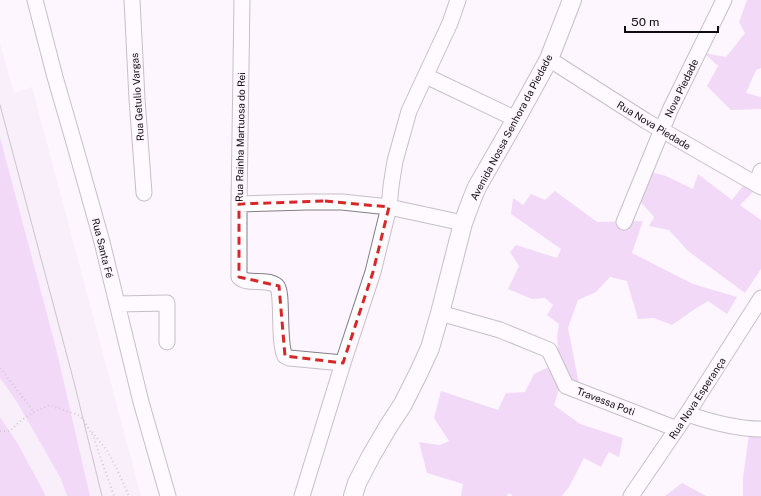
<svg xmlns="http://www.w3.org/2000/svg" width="761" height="496" viewBox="0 0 761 496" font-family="'Public Sans',sans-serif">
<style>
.built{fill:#f2e6f5}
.green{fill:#e3b7ee}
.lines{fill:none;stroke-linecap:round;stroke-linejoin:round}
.minor-casing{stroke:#847d86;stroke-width:17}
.tertiary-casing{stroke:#847d86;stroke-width:20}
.path{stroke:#9b959c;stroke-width:2;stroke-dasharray:1 3;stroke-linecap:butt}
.minor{stroke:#fff;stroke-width:15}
.tertiary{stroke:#fff;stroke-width:18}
.tram{stroke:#8c878d;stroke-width:1}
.marked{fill:none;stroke:#d62828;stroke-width:3;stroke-dasharray:8 5;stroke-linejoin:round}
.labels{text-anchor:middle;stroke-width:3;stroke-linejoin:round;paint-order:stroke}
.street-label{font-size:10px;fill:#0e0c0f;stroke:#fdf5ff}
</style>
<rect width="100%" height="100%" fill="#fdf5ff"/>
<!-- built -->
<path class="built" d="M0,43l14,50 18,-6 109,409h-51l-34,-148 -56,-211z
M0,378l17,24 44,77 6,17h-21l-28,-52 -18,-27z"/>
<!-- green -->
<path class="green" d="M747,0h14v68l-5,2 -10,23 15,4v12l-30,1 -24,-24 11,-20 -14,-13 22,4 19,-24 -6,-11z
M0,137l56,211 34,148h-23l-6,-17 -44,-77 -17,-24z
M650,172l16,4 27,13 5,-15 34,26 11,-14 11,5 -14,14 21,15v49l-16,24 -57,-42 -19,-21 -20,-4 5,-9 -16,-18z
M555,191l42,31 46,-1 -11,32 61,31 44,13 -10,17 -19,-13 -13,8 -23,16 -18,-7 -16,1 -11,-38 -17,-4 -14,15 -18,8 -10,28 11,56 -9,-2 -11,-22 -2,-23 2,-13 -12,-9 6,-10 -8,-7 -13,1 -24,-10 11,-23 -9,-14 6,-7 41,13 4,-9 -50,-35 2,-16 10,7 8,-11 14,6z
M551,366l9,20 -6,19 26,19 43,14 -4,19 -10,-5 -8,15 -17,-9 -15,29 -7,9h-49l-4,-3 -2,3h-46l2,-12 -36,-11 -8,-31 21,3 9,-4 -15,-23 7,-27 57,19 8,-17 19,-1 9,-18z
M0,417l18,27 28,52h-46z
M749,434h12v62h-18v-18z
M682,483l24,13h-41z"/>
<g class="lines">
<!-- minor casing -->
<g class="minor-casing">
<path id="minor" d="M35,0l20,77 20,69 27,96 39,160 27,94
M132,0l5,99 7,94
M242,0l-3,204v73c9,9 27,0 38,9 6,5 1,58 8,70l4,2 54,5
M549,59l97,62 115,66
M426,76l90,43
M756,184l5,-13
M239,204l68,-2h35l47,5 74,16
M624,222l46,-112 54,-110
M117,304l50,-1v39
M440,313l60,17 49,20 17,36 111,43
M687,414c24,8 49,15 74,15
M302,496l41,-133 30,-91 16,-65 2,-21 4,-25 14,-50 41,-88 8,-23
M631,496l56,-82 74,-116"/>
</g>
<!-- tertiary casing -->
<g class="tertiary-casing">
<path id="tertiary" d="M353,496l4,-13 14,-27 17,-29 15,-23 16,-32 11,-24 10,-35 23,-90 9,-24 5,-12 39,-68 33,-60 23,-59"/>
</g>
<!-- path -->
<path class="path" d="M0,368l34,44
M0,431h10l9,-9 15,-10 15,-7 29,10 5,4 10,17 21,60
M92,432l14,17 10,18 13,29"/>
<!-- minor -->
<use href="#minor" class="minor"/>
<!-- tertiary -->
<use href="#tertiary" class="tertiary"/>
<!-- tram -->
<path class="tram" d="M0,105l74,277 28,114"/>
</g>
<!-- marked area -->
<path d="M0 0H761V496H0ZM325,201l64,6 -16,65 -30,91 -58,-7 -6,-70 -40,-9v-73z" fill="#fdf5ff" fill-opacity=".55" fill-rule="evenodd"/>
<path class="marked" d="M325,201l64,6 -16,65 -30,91 -58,-7 -6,-70 -40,-9v-73z"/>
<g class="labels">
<!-- street labels -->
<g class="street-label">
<text transform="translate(681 88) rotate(-64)" y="4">Nova Piedade</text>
<text transform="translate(137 97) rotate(-94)" y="4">Rua Getulio Vargas</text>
<text transform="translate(654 125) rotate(31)" y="4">Rua Nova Piedade</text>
<text transform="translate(511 127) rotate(-62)" y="4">Avenida Nossa Senhora da Piedade</text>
<text transform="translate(240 137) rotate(-89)" y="4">Rua Rainha Martuosa do Rei</text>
<text transform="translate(103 248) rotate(76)" y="4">Rua Santa Fé</text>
<text transform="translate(697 398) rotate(-57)" y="4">Rua Nova Esperança</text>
<text transform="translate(606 401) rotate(21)" y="4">Travessa Poti</text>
</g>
</g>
<!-- scale -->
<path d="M625 26v6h93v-6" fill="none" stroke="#0e0c0f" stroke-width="2"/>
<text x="631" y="26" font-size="12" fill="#0e0c0f" stroke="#fdf5ff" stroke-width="3" paint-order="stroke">50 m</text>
</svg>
